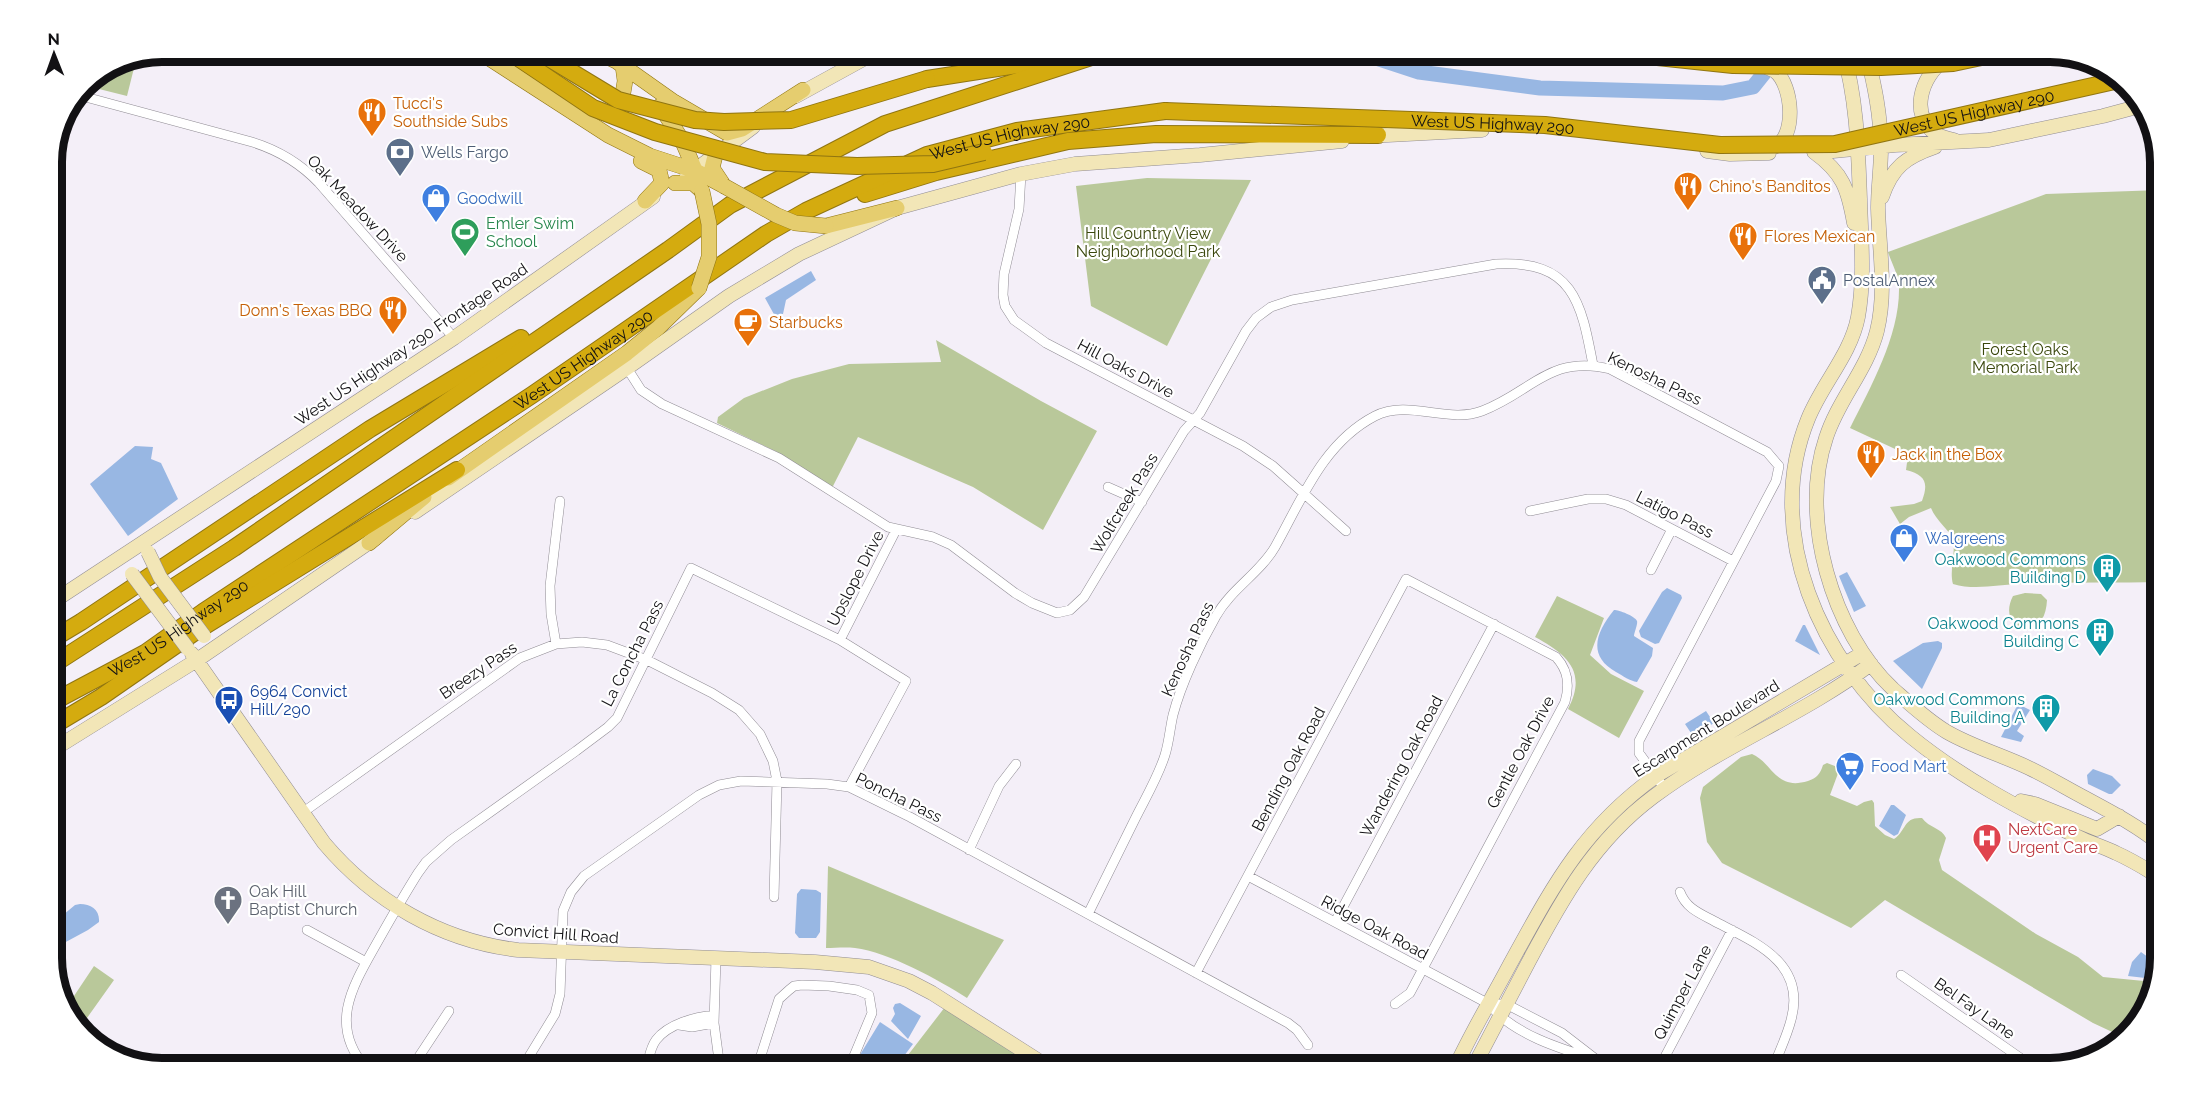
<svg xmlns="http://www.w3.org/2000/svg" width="2212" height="1119" viewBox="0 0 2212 1119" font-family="Raleway,sans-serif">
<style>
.green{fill:#b9c89a}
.water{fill:#98b7e3}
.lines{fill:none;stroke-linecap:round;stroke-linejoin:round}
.stream{stroke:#98b7e3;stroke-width:2}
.river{stroke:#98b7e3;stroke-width:15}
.street-casing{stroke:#908c94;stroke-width:10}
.secondary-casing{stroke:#908c94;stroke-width:15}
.primary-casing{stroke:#907511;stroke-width:16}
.highway-casing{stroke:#907511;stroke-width:18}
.street{stroke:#fff;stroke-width:9}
.secondary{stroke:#f2e6b7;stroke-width:14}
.primary{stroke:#e5cd6f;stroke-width:15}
.highway{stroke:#d4ab0f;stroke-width:16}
.secondary-bridge-casing{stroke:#908c94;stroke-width:15;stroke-linecap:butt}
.primary-bridge-casing{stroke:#907511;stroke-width:16;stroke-linecap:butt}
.highway-bridge-casing{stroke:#907511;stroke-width:18;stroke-linecap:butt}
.secondary-bridge{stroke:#f2e6b7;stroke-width:14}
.primary-bridge{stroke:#e5cd6f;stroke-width:15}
.highway-bridge{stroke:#d4ab0f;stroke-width:16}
.labels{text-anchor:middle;stroke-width:4.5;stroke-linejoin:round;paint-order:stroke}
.food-label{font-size:16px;fill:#c56008;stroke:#fff;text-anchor:start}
.street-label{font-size:16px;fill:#121114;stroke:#fff}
.service-label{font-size:16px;fill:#4e5e75;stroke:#fff;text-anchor:start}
.shop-label{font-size:16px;fill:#366cbe;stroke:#fff;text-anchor:start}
.leisure-label{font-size:16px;fill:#27864d;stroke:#fff;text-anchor:start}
.park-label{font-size:16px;fill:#3a470c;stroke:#fff}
.culture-label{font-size:16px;fill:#0d838f;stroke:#fff;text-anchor:end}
.transit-label{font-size:16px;fill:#164399;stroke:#fff;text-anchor:start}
.health-label{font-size:16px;fill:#be3a42;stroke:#fff;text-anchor:start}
.worship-label{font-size:16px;fill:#5b616d;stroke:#fff;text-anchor:start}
.rim{fill:none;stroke:#121114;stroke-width:8}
</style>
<rect width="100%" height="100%" fill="#f4eff8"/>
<!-- green -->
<path class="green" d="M137,56l-10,40 -44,-11 36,-26z
M1147,178l104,2 -84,166 -76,-40 -15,-120z
M2161,190v392c-46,1 -93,0 -139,2 -23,0 -46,7 -69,0 -4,-14 3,-30 0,-44 -3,-10 -17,-19 -22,-32l-22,9 -9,7 -10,-17 24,-3 8,-3c7,-19 3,-26 -16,-31l2,-15 -58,-27c21,-42 50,-93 49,-141 0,-11 -8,-25 -11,-35l158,-58z
M936,340l105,61 56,30 -54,99 -70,-43 -115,-50 -26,51 -55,-36 -60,-29 1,-6 26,-19 48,-19 57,-15 92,-2z
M2025,593l16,1 6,6c-2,47 -52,30 -34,-4z
M1557,596l47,22 -14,37 21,19 33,17 -25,47 -51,-29c20,-38 -2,-55 -33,-72z
M1752,754c21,9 23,37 56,27 9,-3 12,-7 15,-16l4,-2 13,5 -10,27 27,11 7,-4 8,-2 2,3 1,23 10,9 9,4c13,-9 9,-22 28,-21 7,10 20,10 24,20l-7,22 3,10 94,64 42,23 25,20 41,4 5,3 1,22 -27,31 -30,-14 -208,-123 -34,28 -129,-65 -15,-21 -7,-44 3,-11 38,-30z
M828,866l176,74 -37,58c-28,-18 -79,-46 -112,-50 -10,-1 -20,0 -29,0z
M94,966l20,14 -32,45 -13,-9 -3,-8z
M945,1007l79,53 -5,8h-121z"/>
<!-- water -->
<path class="water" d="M811,271l5,9 -30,20 -3,14 -7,4 -11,-20z
M135,446l18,1 -2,12 10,4 17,36 -50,37 -38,-52z
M1847,572l19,34 -12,6 -15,-36z
M1667,588l14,7 1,3 -23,45 -4,1 -14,-7 -2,-6 23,-39z
M1614,610c5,0 21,6 23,11 1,3 -3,12 -3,15l19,12 -1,8 -15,26c-7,-1 -14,-6 -21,-10 -29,-16 -20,-40 -2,-62z
M1803,625h2l15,30 -25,-14z
M1938,641l4,2v5l-20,41 -29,-28 30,-18z
M2018,704l12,6 -13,21 7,5 -3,6 -20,-5z
M1706,711l8,12 -21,13 -8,-12z
M2093,769l19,7 9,9 -9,9h-3l-21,-10 -1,-9z
M1891,805h3l12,10 -8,19 -4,2 -15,-10z
M801,889l15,1 5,3 -1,39 -4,6h-17l-4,-5 2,-39z
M80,904c11,0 20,6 19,18l-11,8 -37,20v-25l24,-20z
M2141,952l15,11 2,7 -4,9 -26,-3 4,-14z
M900,1003l21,13 -13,23 -17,-18 4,-7 -2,-6 2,-4z
M880,1022l33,22 -18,24h-16l-21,-10z"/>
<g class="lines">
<!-- stream -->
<path class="stream" d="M1744,51l7,7"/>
<!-- river -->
<path class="river" d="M1355,51l64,21 121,16 183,5 30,-6 12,-15
M1794,53l4,-2"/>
<!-- street casing -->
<g class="street-casing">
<path id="street" d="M78,95l174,47c26,8 48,21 67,41l135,155
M1021,174l-2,35 -15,65 -1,21 2,11 9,14 32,23 197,103 30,20 73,65
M627,368l14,22 21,14 117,54 109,69 45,10 18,8 64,48 17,10 25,10 13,-3 14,-13 100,-166 16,-18 46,-82 10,-13 15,-11 21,-7 204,-36c77,-4 85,37 97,101
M1108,487l34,15
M1530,511l58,-12h18l20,6 107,56
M1651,570l21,-41
M840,640l56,-110
M556,644l-5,-30 -1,-28 10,-85
M302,813l218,-155 36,-14 26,-2 25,3 40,15 65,33 27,17 21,24 13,27 4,20 -3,116
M969,850l30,-64 17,-22
M1248,876l241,128c23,30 72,45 108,56
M1680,892c6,16 19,21 34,29 40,21 93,41 77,99 -4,16 -12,32 -18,48
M1088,914c16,-33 32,-65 48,-97 10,-20 22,-40 29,-62 4,-13 5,-27 8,-40 8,-31 27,-71 43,-99 15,-27 44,-43 59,-69 27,-48 48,-104 100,-131 34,-17 73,8 107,-5 50,-19 68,-57 128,-42l157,83 12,14 -3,15 -137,260v12l26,36
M1335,922l159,-298
M307,930l59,32
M716,958l-2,65 6,45
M1196,973l210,-394 150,78c12,13 14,27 9,45l-155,291 -15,11
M1901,975l118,82 11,11
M1489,1004h17l56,29 35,27 15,8
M679,1025l13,2 22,-4
M366,1068c-39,-44 -12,-84 12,-127 13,-23 26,-46 40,-68l8,-11 25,-22 125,-89 32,-24 9,-9 74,-150 149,72 66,41 -57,106
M409,1068l9,-10 31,-47
M522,1068l33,-54 5,-20 3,-83 8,-19 13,-16 115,-81 20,-10 22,-4 86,3 22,3 61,30 378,206 9,7 11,15
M646,1068c3,-9 4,-20 10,-28 12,-16 39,-23 58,-25
M757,1068l22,-69 10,-9 5,-4 8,-1 27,1 28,4 12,5 3,18 -23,55
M1659,1068l73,-138"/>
</g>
<!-- secondary casing -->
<g class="secondary-casing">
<path id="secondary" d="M1843,51c14,49 15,97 17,148 1,39 5,79 -2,118 -7,37 -36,67 -50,102 -46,113 13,245 102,317 50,41 110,73 168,101 12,6 26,10 38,16 16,7 30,16 45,25
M1866,51c8,32 15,64 15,98 0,19 -3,39 -3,59 1,41 9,82 -1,123 -10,39 -39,69 -51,107 -27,79 6,194 67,251 17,15 34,31 54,43 26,15 55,23 82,36 19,9 37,20 56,30 26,14 53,28 76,47
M1909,59l52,-8
M1944,60c-23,17 -35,55 -8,74 5,3 13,5 18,6
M1802,63l13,-7 5,-5
M1762,65c4,2 9,4 13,6 18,14 22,67 -1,76
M796,96l82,-45
M1369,136l113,-6
M1707,151l23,3 39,-1
M1833,151l62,-6 94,-5 114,-24 41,-11
M1814,152c29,21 34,37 40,71
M687,176l66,-49
M1882,197c10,-30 24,-40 53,-50
M415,512l212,-144 102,-72 70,-42 98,-46 124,-34 54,-10 125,-9 142,-14
M51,603l403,-265 199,-141
M192,654l132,189c49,58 117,98 194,107l297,12 54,5 40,14 23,12 118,75
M51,751l146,-91 180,-123
M2021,801l14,3 62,25 22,-13
M1455,1068c16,-35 36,-68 54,-102 43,-78 72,-136 147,-190l207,-123
M1473,1068c18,-35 37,-70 55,-105 34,-64 66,-122 125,-166 68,-51 150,-82 218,-133"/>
</g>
<!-- primary casing -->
<g class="primary-casing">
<path id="primary" d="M478,51l130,84 42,21 46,15 28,15
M595,51l21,10 58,41 53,31 15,-4 61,-39
M660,106l22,34 16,37
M620,111l5,-30 -2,-15
M715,156l-3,12 10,15
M641,161l18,9 3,13 -17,18
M675,183h18l9,8
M826,226l71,-18
M448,478l179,-125 31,-25 41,-40
M369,543l55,-46"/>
</g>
<!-- highway casing -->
<g class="highway-casing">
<g id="highway">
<path d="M1953,63l57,-12"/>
<path d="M927,79l129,-20"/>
<path d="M865,194l71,-22 132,-31 88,-7 222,1"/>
<path d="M51,640l30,-18 289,-193 151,-91"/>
<path d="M51,666l183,-118 434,-298 62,-45 155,-81 225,-73"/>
<path id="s1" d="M51,703l94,-50 58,-41 329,-217 234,-161 40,-23 121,-56 90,-24 148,-20"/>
<path d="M51,727l50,-30 94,-65 262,-162"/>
</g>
</g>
<!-- street -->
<use href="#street" class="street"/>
<!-- secondary -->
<use href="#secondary" class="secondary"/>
<!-- primary -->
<use href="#primary" class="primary"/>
<!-- highway -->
<use href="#highway" class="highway"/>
<!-- secondary-bridge casing -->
<g class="secondary-bridge-casing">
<path id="secondary-bridge" d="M148,552l12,25 44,59
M132,574l56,75"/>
</g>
<!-- primary-bridge casing -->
<g class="primary-bridge-casing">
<path id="primary-bridge" d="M724,186l52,29 19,8 31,3
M699,288l10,-31v-33l-7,-33"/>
</g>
<!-- highway-bridge casing -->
<g class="highway-bridge-casing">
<g id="highway-bridge">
<path d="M508,51l85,57 62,24 110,30 92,4 76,-2 51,-12"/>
<path d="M537,51l81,49 77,20 29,2 67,-2 136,-41"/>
<path d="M1601,51l132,14 148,2 72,-4"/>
<path id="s2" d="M1165,111l380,14 175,20 115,-1 284,-64"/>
</g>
</g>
<!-- secondary-bridge -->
<use href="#secondary-bridge" class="secondary-bridge"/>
<!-- primary-bridge -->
<use href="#primary-bridge" class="primary-bridge"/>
<!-- highway-bridge -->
<use href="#highway-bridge" class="highway-bridge"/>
</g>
<!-- icons -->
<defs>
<g id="restaurant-pin" transform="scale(1.5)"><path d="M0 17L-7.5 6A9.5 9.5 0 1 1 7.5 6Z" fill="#e8710a" stroke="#fff"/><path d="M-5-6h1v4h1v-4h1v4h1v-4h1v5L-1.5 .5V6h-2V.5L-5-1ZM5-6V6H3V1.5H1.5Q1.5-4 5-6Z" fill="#fff"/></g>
<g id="bank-pin" transform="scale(1.5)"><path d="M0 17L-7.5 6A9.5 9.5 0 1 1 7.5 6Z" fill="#5c6f8a" stroke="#fff"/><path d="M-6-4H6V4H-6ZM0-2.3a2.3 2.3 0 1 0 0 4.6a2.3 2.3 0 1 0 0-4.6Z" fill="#fff"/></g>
<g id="shop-pin" transform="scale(1.5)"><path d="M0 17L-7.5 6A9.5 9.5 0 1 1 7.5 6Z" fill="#3f7fe0" stroke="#fff"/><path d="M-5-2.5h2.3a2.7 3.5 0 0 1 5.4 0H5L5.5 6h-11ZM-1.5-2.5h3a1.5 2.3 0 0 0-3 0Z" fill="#fff"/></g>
<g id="stadium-pin" transform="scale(1.5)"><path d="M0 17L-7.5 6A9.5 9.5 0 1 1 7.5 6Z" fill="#2e9e5b" stroke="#fff"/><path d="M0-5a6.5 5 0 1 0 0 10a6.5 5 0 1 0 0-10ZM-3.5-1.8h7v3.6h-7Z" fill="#fff"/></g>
<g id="civic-pin" transform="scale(1.5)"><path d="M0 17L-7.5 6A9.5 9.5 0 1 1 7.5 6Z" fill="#5c6f8a" stroke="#fff"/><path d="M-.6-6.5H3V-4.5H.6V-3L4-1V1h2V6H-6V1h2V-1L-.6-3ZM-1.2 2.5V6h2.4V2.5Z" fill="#fff"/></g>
<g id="cafe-pin" transform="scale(1.5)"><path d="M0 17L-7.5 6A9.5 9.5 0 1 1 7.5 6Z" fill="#e8710a" stroke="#fff"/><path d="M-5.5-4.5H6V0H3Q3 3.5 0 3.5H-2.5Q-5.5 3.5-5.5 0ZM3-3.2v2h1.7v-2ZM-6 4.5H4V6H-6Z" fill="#fff"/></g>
<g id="building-pin" transform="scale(1.5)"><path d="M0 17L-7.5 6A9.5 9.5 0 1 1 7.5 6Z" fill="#0f9aa8" stroke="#fff"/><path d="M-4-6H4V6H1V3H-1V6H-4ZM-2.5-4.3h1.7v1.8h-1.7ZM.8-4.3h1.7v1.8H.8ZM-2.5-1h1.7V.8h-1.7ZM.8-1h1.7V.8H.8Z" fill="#fff"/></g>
<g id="bus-pin" transform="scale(1.5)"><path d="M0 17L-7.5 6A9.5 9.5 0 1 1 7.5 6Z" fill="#1a4fb4" stroke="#fff"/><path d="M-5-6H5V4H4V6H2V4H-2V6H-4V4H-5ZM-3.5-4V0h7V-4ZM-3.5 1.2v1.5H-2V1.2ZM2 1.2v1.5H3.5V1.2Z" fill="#fff"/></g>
<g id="supermarket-pin" transform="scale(1.5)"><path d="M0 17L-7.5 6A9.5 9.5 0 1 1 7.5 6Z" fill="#3f7fe0" stroke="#fff"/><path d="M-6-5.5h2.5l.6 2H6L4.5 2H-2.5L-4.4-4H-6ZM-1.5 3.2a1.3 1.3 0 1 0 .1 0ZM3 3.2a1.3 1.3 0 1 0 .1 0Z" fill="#fff"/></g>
<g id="hospital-pin" transform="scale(1.5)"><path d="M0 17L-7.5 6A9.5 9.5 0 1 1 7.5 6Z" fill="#e0444e" stroke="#fff"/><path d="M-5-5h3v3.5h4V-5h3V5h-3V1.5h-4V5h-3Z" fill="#fff"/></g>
<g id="church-pin" transform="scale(1.5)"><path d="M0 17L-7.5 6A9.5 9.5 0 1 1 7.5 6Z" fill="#6b7280" stroke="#fff"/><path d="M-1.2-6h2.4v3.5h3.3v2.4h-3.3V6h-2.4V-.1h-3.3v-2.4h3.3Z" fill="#fff"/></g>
</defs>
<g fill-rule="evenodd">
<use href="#restaurant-pin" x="372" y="112"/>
<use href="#bank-pin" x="400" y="152"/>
<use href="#restaurant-pin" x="1688" y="186"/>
<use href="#shop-pin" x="436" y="198"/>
<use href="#stadium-pin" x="465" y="232"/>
<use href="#restaurant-pin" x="1743" y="236"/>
<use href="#civic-pin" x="1822" y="280"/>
<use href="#restaurant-pin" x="393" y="310"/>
<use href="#cafe-pin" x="748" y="322"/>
<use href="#restaurant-pin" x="1871" y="454"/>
<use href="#shop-pin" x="1904" y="538"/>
<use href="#building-pin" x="2107" y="568"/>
<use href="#building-pin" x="2100" y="632"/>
<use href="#bus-pin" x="229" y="700"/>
<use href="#building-pin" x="2046" y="708"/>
<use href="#supermarket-pin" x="1850" y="766"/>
<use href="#hospital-pin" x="1987" y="838"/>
<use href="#church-pin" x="228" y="900"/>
</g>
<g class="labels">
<!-- food labels -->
<g class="food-label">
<text x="393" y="109">Tucci's<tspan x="393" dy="18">Southside Subs</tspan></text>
<text x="1709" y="192">Chino's Banditos</text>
<text x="1764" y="242">Flores Mexican</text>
<text x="372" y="316" text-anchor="end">Donn's Texas BBQ</text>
<text x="769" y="328">Starbucks</text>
<text x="1892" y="460">Jack in the Box</text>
</g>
<!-- street labels -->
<g class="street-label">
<text dy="6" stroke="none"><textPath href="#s2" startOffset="814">West US Highway 290</textPath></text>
<text dy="6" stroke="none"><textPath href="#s2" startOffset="328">West US Highway 290</textPath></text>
<text dy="6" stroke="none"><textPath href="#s1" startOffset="1120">West US Highway 290</textPath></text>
<text transform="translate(358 208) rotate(47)" y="6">Oak Meadow Drive</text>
<text transform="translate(411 344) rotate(-34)" y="6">West US Highway 290 Frontage Road</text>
<text dy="6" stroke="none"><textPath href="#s1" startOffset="634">West US Highway 290</textPath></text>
<text transform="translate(1126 368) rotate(28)" y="6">Hill Oaks Drive</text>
<text transform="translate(1655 378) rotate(26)" y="6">Kenosha Pass</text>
<text transform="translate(1124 503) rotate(-59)" y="6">Wolfcreek Pass</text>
<text transform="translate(1675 514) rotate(27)" y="6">Latigo Pass</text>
<text transform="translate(855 578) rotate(-63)" y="6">Upslope Drive</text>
<text dy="6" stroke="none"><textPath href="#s1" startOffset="148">West US Highway 290</textPath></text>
<text transform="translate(1187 649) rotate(-65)" y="6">Kenosha Pass</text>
<text transform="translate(632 653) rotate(-63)" y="6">La Concha Pass</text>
<text transform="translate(478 670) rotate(-34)" y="6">Breezy Pass</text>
<text transform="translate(1706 728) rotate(-32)" y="6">Escarpment Boulevard</text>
<text transform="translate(1520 752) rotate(-62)" y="6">Gentle Oak Drive</text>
<text transform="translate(1401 766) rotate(-62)" y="6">Wandering Oak Road</text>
<text transform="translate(1288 769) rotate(-62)" y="6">Bending Oak Road</text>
<text transform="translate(899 797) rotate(26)" y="6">Poncha Pass</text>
<text transform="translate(1375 927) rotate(28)" y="6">Ridge Oak Road</text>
<text transform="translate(556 933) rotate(4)" y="6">Convict Hill Road</text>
<text transform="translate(1682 992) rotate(-62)" y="6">Quimper Lane</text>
<text transform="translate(1975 1008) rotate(35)" y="6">Bel Fay Lane</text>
</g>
<!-- service labels -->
<g class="service-label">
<text x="421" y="158">Wells Fargo</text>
<text x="1843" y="286">PostalAnnex</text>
</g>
<!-- shop labels -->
<g class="shop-label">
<text x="457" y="204">Goodwill</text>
<text x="1925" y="544">Walgreens</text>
<text x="1871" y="772">Food Mart</text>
</g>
<!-- leisure labels -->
<g class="leisure-label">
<text x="486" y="229">Emler Swim<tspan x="486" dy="18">School</tspan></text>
</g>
<!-- park labels -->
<g class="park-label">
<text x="1148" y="239">Hill Country View<tspan x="1148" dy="18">Neighborhood Park</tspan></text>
<text x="2025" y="355">Forest Oaks<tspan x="2025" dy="18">Memorial Park</tspan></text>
</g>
<!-- culture labels -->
<g class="culture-label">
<text x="2086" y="565">Oakwood Commons<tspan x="2086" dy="18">Building D</tspan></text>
<text x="2079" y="629">Oakwood Commons<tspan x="2079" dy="18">Building C</tspan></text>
<text x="2025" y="705">Oakwood Commons<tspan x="2025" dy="18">Building A</tspan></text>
</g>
<!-- transit labels -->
<g class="transit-label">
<text x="250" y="697">6964 Convict<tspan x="250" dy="18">Hill/290</tspan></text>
</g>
<!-- health labels -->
<g class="health-label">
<text x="2008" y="835">NextCare<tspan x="2008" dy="18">Urgent Care</tspan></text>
</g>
<!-- worship labels -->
<g class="worship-label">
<text x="249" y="897">Oak Hill<tspan x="249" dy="18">Baptist Church</tspan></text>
</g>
</g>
<!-- crop -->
<path d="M0 0H2212V1119H0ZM162 62H2050A100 100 0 0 1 2150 162V958A100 100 0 0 1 2050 1058H162A100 100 0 0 1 62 958V162A100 100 0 0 1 162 62Z" fill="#fff" fill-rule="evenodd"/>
<path class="rim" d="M162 62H2050A100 100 0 0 1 2150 162V958A100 100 0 0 1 2050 1058H162A100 100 0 0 1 62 958V162A100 100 0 0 1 162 62Z"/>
<!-- north arrow -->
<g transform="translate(54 54) rotate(359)" stroke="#ffffff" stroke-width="4.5" paint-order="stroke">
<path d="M0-4.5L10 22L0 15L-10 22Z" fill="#121114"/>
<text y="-9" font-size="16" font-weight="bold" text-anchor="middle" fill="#121114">N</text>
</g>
</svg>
